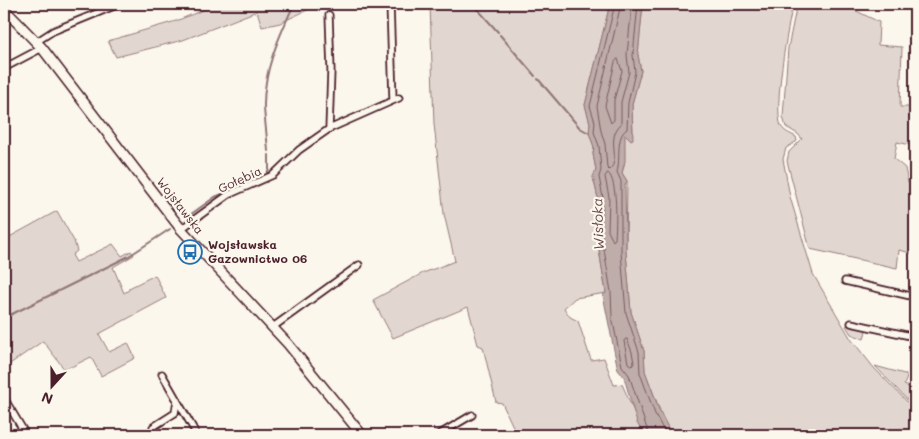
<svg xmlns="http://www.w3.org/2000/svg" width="919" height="439" viewBox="0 0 919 439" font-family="Mali,sans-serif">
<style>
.green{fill:#e2d7d0;stroke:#967b7e}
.water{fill:#bfadaa;stroke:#907477}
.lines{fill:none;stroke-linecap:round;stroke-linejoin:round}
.shore{stroke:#79585e;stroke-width:1}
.stream{stroke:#907477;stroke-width:2}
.street-casing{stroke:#4a1f2b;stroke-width:9}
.secondary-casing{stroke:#4a1f2b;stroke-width:12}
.street{stroke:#fbf7ec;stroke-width:5.5}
.secondary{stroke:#fbf7ec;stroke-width:9}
.labels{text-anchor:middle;stroke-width:4.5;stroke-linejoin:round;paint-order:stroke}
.street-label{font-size:12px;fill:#4a1f2b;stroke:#fbf7ec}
.poi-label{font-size:12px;font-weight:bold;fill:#4a1f2b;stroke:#fbf7ec;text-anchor:start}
.water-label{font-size:14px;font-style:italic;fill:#6d4a51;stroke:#fbf7ec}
</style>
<rect width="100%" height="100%" fill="#fbf7ec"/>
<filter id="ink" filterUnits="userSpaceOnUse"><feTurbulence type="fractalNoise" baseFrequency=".02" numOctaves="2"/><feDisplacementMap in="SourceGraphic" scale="10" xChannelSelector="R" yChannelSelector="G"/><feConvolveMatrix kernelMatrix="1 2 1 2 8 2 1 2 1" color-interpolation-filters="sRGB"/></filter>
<g filter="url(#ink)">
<!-- green -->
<path class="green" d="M206,4h114l-40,19 -18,4 -5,-16 -74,29 -67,17 -8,-16 68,-20 32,-13z
M430,4h180l-25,101 5,18 -1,10 5,14 -1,7 3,16 -3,7 5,21 -2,33 10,62 -31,5 -11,10 6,9 8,4 13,39 13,-2 10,27 8,-1 22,51h-127l-15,-32 -6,-1 -13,-55 -5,-2 -10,-38 -75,31 -20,-38 50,-27 32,-12 -11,-47 -10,-90z
M643,4h150c-5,21 -20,104 -12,122 3,6 10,8 15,11l1,4 -11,7 -3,11 7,38 23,77 38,65 23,29 41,42v25h-243l-5,-6 -22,-58 -1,-20 -13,-39 -5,-60 1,-71 -5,-8c5,-14 1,-26 3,-40l8,-1 -1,-28 9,-33 -3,-16z
M797,4h45l37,18 -1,23 24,2 -2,60h15v39l-18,-4 -3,17 11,9 3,15 7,2v69l-16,-4 -2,18 -87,-19 -23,-88 2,-9 13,-13 -4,-5 -12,-7 -3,-10 5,-69z
M57,211l17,30 3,10 -5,4 4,7 37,-18 9,12 9,-5 3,4 -21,12 11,26 5,-3v-2l26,-13 11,23 -67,36 10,18 19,-9 7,15 -34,18 -10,-19 -26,13 -22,-29 -39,27v-128z
M851,323l16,3 -3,13 -13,-5 -5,-8z
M875,366l33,9 -4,10 11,4v19z"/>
<!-- water -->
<path class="water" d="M610,4h33l-5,51 3,16 -9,33 1,35 -2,1 -6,-6v27l-3,12 5,8 -2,4 1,67 5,60 13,39 1,20 15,41 12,23h-28l-7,-12 -13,-46 -6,-7 -15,-75 3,-2 -10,-62 2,-33 -5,-21 3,-7 -3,-16 1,-7 -5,-14 1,-10 -5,-18z"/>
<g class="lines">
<!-- shore -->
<path class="shore" d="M615,4l-25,102 5,16 -1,10 5,14 2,24 -2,7 4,21 -2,33 10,61 1,25 10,49 7,9 20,60
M621,4l-24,102 4,25 4,13 2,24 2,2c13,-11 -4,-31 12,-46v-22l8,-30 -2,-17 5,-51
M638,4l-5,51 2,17 -7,31 -1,26c-12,8 -6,29 -10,43l4,9v71l5,61 13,39 1,21 15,41 11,21
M618,59l4,12 -8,29v20l-3,3 -6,-17 10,-44z
M608,173c10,7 8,52 7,66l-2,2 -5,-10 1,-34 -4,-20z
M627,339l5,13 2,11 -2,3 -4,-3 -4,-22z"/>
<!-- stream -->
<path class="stream" d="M473,4l25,28
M500,35l35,41
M538,79l42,49 9,5
M268,151c-1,-14 -3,-29 -4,-43 -1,-37 15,-71 30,-104
M187,217l28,-20 50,-21 4,-6v-15
M4,318l125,-62 41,-27"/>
<!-- street casing -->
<g class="street-casing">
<path id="street" d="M390,4l3,96
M329,15l2,56 -2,58
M36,42l17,-11 66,-27
M4,68l38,-20
M181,229l47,-34 45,-20 26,-25 30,-21 70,-31
M845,281l70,16
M851,323l64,14
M273,327l86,-62
M162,374l35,61
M4,398l22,37
M153,427l22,-14 2,-13
M438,435l34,-20"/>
</g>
<!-- secondary casing -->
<g class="secondary-casing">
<path id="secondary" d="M4,9l38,39 139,181 107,115 74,91"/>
</g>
<!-- street -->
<use href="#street" class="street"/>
<!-- secondary -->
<use href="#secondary" class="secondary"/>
</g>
</g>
<!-- icons -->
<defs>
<g id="bus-ring" transform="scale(1.25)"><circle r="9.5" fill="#fbf7ec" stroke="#1f6fb2" stroke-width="1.5"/><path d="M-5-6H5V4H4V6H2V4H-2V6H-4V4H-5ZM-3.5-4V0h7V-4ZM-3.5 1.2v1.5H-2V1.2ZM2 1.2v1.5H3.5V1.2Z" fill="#1f6fb2"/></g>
</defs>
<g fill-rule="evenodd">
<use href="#bus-ring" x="190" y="252"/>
</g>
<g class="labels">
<!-- street labels -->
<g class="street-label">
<text transform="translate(240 180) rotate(-25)" y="4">Gołębia</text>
<text transform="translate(180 206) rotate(52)" y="4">Wojsławska</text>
</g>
<!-- poi labels -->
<g class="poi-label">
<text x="208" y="249">Wojsławska<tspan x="208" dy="14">Gazownictwo 06</tspan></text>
</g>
<!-- water labels -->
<g class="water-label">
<text transform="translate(598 224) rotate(-92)" y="5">Wisłoka</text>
</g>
</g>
<!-- margin -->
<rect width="919" height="439" fill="none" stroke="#fbf7ec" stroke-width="20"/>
<rect x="10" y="10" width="899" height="419" fill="none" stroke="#4a1f2b" stroke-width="2" filter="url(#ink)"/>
<!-- north arrow -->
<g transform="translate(52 386) rotate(201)" stroke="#fbf7ec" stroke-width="4" paint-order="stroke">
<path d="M0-4L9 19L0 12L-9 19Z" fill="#4a1f2b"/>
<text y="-8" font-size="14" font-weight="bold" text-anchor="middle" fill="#4a1f2b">N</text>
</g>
</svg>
